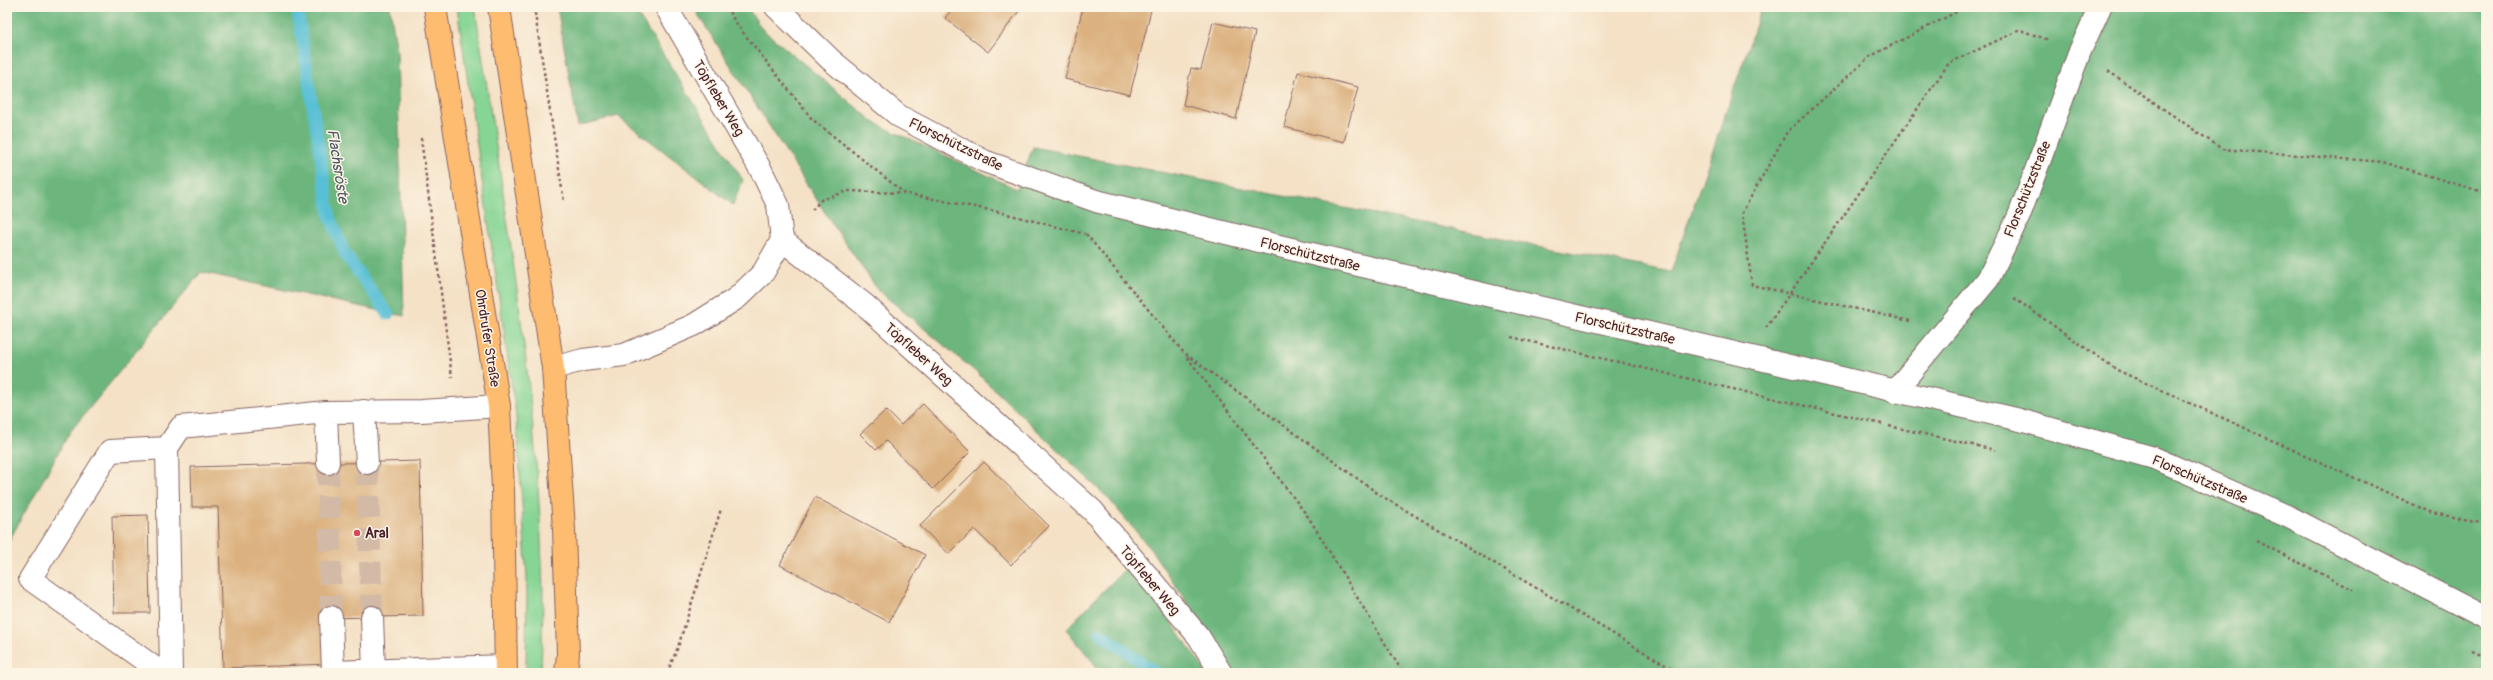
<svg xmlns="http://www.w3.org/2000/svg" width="2493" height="680" viewBox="0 0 2493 680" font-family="Pangolin,sans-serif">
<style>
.green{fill:#86d594;stroke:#687a60}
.forest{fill:#6cb67e;stroke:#5b6a54}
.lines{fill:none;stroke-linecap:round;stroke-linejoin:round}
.stream{stroke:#58c0d5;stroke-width:12}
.building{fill:#dbb17f}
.minor-tunnel{stroke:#d2baa7;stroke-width:22;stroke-dasharray:22 11;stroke-linecap:butt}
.minor-casing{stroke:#866361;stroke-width:24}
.major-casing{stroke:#866361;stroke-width:24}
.path{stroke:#866361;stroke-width:2.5;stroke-dasharray:3 3;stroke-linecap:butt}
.minor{stroke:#fff;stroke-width:22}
.major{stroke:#febc71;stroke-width:22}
.poi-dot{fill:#d1495b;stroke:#fcf5e5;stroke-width:1.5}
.labels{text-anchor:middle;stroke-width:3;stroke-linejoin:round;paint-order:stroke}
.street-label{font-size:14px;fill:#4a1f2b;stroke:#fcf5e5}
.poi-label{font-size:14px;font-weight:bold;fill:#4a1f2b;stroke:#fcf5e5;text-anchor:start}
.water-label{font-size:15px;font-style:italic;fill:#4f5766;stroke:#fcf5e5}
</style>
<rect width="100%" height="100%" fill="#fcf5e5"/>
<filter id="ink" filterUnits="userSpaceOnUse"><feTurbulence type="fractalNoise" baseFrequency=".025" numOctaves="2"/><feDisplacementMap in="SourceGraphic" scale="8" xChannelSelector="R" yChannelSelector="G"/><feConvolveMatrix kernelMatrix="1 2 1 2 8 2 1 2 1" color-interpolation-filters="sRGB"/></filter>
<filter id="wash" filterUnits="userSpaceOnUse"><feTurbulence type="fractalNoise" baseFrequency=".012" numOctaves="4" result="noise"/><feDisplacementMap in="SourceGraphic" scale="16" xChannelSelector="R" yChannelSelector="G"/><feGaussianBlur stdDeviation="0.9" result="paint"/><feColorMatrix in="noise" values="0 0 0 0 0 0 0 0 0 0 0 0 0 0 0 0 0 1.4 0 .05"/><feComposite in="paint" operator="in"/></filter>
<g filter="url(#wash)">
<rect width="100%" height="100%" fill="#f4e1c6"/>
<!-- green -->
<path class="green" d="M457,7h18c27,185 61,371 67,558 2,36 0,72 -1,108h-15l1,-95 -11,-163z"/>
<!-- forest -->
<path class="forest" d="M7,7h383l7,45 7,264 -203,-44 -131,160 -63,112z
M557,7h76l110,173 -10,25 -115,-89 -40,10z
M693,7h54l15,22 113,94 142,66 16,-42 638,125 91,-265h724v666h-1251l-86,-126 -42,-50 -130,-124 -99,-83 -45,-65z
M1130,564l77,109h-105l-36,-44z"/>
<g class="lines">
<!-- stream -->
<path class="stream" d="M297,7l33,210 15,37 43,60
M1100,633l56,40"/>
</g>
<g id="blocks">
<!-- building -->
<path class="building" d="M954,7h68l-34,45 -43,-34z
M1083,7h57l11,3 -21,85 -65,-16z
M1213,22l42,10 -19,87 -53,-14 8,-37 10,2z
M1298,72l60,15 -14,55 -60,-15z
M923,404l47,48 -37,37 -47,-48 -10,9 -16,-16 26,-24 15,15z
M420,461l3,155 -95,2 1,46 -106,4 -5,-161h-26l-1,-40z
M984,462l65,64 -38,39 -37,-36 -25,25 -29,-28z
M815,497l110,58 -36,67 -109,-57z
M148,515l2,98h-36l-2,-97z"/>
</g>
</g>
<g filter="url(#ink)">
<use href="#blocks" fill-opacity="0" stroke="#866361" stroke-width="1"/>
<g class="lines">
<!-- minor-tunnel -->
<path class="minor-tunnel" d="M328,463l3,154
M367,463l5,154"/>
<!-- minor casing -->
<g class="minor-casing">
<path id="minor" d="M666,7l95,163 17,35 4,35 83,65 228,206 106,126 22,36
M776,7l55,53 68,56 85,45 112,40 220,54 704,165 134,38 135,59 197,101
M553,368l30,-8 41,-5 70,-30 43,-27 26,-25 19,-33
M1894,392l94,-113 31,-63 61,-165 20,-44
M364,411l3,52
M328,463l-2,-51 96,-1 77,-5
M331,617l2,55 172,-6
M372,617l2,54
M162,673l-132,-94 80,-128 57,-3
M171,673l-4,-225 14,-21 145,-15"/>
</g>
<!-- major casing -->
<g class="major-casing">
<path id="major" d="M435,7l64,399 4,83 3,184
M499,7l54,361 11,161 4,125 -2,19"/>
</g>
<!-- path -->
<path class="path" d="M534,7l30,195
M726,7l12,19 74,93 91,73
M2108,71l114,78 161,13 103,31
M421,138l31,239
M812,210l9,-10 27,-9 55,2 92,18 90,23
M1086,234l98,119 196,142 299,178
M2014,298l103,72 315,143 54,10
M1910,321l-158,-36 -10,-72 45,-81 82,-75 97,-50
M1766,328l183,-265 71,-33 29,10
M1511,337l371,87
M1187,357l122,161 94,155
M1889,426l106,24
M2256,541l98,49
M2472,650l14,6
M667,673l11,-26 43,-138"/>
<!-- minor -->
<use href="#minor" class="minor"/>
<!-- major -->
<use href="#major" class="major"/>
</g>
</g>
<!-- markers -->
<circle class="poi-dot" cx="357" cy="533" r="4"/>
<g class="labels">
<!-- street labels -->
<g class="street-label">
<text transform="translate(719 98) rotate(59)" y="5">Töpfleber Weg</text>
<text transform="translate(956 144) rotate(26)" y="5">Florschützstraße</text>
<text transform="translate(2027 189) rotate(-68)" y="5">Florschützstraße</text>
<text transform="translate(1310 254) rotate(14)" y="5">Florschützstraße</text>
<text transform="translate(1625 328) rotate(13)" y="5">Florschützstraße</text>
<text transform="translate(488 338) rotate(81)" y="5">Ohrdrufer Straße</text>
<text transform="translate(919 354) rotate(42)" y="5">Töpfleber Weg</text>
<text transform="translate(2200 479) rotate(23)" y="5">Florschützstraße</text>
<text transform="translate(1150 580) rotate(50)" y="5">Töpfleber Weg</text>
</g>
<!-- poi labels -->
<g class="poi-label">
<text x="365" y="538">Aral</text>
</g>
<!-- water labels -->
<g class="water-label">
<text transform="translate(338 166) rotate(81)" y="5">Flachsröste</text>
</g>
</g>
<!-- margin -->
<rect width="2493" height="680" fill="none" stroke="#fcf5e5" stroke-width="24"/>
</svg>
